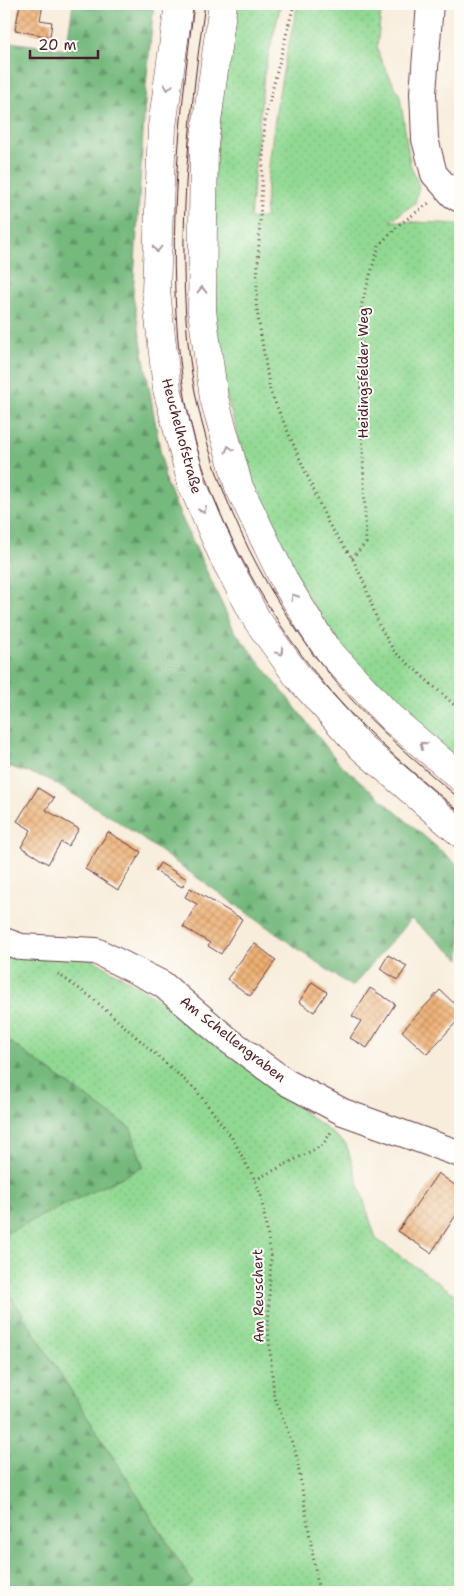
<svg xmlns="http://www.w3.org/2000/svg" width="464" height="1596" viewBox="0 0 464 1596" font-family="'Shantell Sans',sans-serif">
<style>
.grass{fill:url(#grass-dots);stroke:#6e7c5f}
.forest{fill:url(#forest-firs);stroke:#5f6c54}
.building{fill:url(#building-cross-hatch)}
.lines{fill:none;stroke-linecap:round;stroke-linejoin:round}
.minor-casing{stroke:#643e45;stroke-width:28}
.major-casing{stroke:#643e45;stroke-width:29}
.path{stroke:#643e45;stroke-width:3;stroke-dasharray:1 4;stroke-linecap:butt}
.minor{stroke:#fff;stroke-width:26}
.major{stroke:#fff;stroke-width:28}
.tram{stroke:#4a1f2b;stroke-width:1}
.oneway{stroke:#ae9aa0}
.labels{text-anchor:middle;stroke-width:4;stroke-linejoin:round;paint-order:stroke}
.street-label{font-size:14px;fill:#4a1f2b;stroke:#fdfcf7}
</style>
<defs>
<pattern id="grass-dots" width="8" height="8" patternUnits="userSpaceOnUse" patternTransform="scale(1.25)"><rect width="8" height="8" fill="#91d993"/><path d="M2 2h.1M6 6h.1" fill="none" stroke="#7fba7f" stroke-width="1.8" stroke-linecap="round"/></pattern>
<pattern id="forest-firs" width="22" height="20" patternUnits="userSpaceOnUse" patternTransform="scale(1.25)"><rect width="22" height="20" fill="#74b97d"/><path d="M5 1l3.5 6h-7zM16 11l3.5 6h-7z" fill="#619667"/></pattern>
<pattern id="building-cross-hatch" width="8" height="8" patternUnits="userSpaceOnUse" patternTransform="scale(1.25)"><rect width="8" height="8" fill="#eeaf72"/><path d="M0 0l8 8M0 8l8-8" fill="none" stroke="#c38e5e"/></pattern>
</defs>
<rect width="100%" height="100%" fill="#fdfcf7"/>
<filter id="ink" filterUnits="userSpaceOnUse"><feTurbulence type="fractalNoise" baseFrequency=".02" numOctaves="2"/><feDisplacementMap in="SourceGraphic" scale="10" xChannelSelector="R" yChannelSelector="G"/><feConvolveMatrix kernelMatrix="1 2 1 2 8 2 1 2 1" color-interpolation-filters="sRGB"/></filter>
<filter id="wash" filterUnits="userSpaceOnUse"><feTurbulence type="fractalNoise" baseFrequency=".0096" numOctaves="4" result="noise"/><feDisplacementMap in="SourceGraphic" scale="20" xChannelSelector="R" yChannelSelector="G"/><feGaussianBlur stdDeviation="1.12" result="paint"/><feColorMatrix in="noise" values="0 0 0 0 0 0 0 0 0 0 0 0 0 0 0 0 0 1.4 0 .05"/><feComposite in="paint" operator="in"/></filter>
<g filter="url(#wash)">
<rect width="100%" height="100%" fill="#f8ecda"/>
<!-- grass -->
<path class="grass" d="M233,4h48l-17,70 -14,144h15c4,-74 15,-142 33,-214h84l-5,43 3,11 20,38 10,68 9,22 -4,17 -25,18 70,3v540l-65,-57 -40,-44 -35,-46 -39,-64 -25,-55 -37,-128 -6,-70 1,-127z
M4,950l88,9 62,37 192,148 30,95 84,59v294h-283l16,-9 -189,-298v-51l139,-67 -12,-38 -127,-91z"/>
<!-- forest -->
<path class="forest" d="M73,4h81l-8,81 -13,210 33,189 68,146 105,133 121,104v92l-49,-40 -59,68 -239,-169 -67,-40 -42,-13v-724l62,9z
M4,1038l127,91 12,38 -139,67z
M4,1285l189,298 -16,9h-173z"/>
<g id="blocks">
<!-- building -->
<path class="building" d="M20,4h23l-3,16 12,2 -2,15 -35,-7z
M38,788l16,10 -8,12 33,19 -11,17 -7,-4 -13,22 -27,-17 10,-17 -14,-9z
M108,832l33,20 -23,38 -33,-21z
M160,863l27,16 -5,8 -27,-16z
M190,888l52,31 -21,35 -13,-8 2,-3 -27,-16 14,-23 -12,-7z
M254,943l22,17 -26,36 -23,-17z
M388,955l19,11 -9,14 -18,-11z
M312,982l15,10 -13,20 -15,-10z
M370,988l25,16 -28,44 -17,-10 11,-17 -9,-5z
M440,990l20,19v9l-33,36 -25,-23z
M438,1173l22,16v20l-29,44 -33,-22z"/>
</g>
</g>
<g filter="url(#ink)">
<use href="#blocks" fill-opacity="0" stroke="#643e45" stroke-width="1"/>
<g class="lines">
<!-- minor casing -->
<g class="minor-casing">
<path id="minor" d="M430,4l-7,89 2,46 9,35 19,21 7,4
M4,941l17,6 75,4 66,33 65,55 59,43 57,30 117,42"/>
</g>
<!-- major casing -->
<g class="major-casing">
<path id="major" d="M179,4l-17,123 -6,164 11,98 25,95 32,74 33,62 41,57 62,69 100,87
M223,4l-19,140 -2,167 12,87 25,89 47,97 39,63 66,71 69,59"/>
</g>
<!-- path -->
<path class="path" d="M294,4l-29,115 -9,185 14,87 58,132 24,35 11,22 16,45 14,25 67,60
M352,558l14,-15 -6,-177 2,-63 17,-58 21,-21 29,-21
M58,974l33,23 105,93 35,46 24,44 6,16 10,59 -3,74 6,66 22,58 23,139
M255,1180l68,-35 8,-13"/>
<!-- minor -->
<use href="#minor" class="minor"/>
<!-- major -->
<use href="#major" class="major"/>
<!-- tram -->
<path class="tram" d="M194,4c-16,125 -29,254 -11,380 14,100 68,207 130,286 42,54 95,99 147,142
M205,4c-17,117 -31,260 -12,377 18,103 65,203 130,285 39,50 88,92 137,133"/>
</g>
<!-- one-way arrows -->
<defs><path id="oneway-chevron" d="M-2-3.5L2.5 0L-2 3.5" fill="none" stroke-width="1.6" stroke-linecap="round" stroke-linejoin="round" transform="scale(1.25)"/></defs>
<g class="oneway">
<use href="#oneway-chevron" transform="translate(168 87) rotate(98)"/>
<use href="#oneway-chevron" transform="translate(157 249) rotate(92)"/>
<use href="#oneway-chevron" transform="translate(202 290) rotate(-89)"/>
<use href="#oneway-chevron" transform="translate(229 449) rotate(-106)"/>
<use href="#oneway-chevron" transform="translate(203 510) rotate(67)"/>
<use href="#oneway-chevron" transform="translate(294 597) rotate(-122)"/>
<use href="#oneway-chevron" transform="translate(280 652) rotate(54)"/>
<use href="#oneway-chevron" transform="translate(423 745) rotate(-140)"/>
</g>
</g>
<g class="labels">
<!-- street labels -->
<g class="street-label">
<text transform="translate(363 373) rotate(-90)" y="5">Heidingsfelder Weg</text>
<text transform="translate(182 436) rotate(75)" y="5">Heuchelhofstraße</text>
<text transform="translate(233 1039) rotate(38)" y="5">Am Schellengraben</text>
<text transform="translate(258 1296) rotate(-91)" y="5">Am Reuschert</text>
</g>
</g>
<!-- margin -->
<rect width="464" height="1596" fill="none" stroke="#fdfcf7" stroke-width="20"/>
<!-- scale -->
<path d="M30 50v8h68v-8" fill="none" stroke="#4a1f2b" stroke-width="2.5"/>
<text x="38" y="50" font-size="15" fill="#4a1f2b" stroke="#fdfcf7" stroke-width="4" paint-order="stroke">20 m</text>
</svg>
